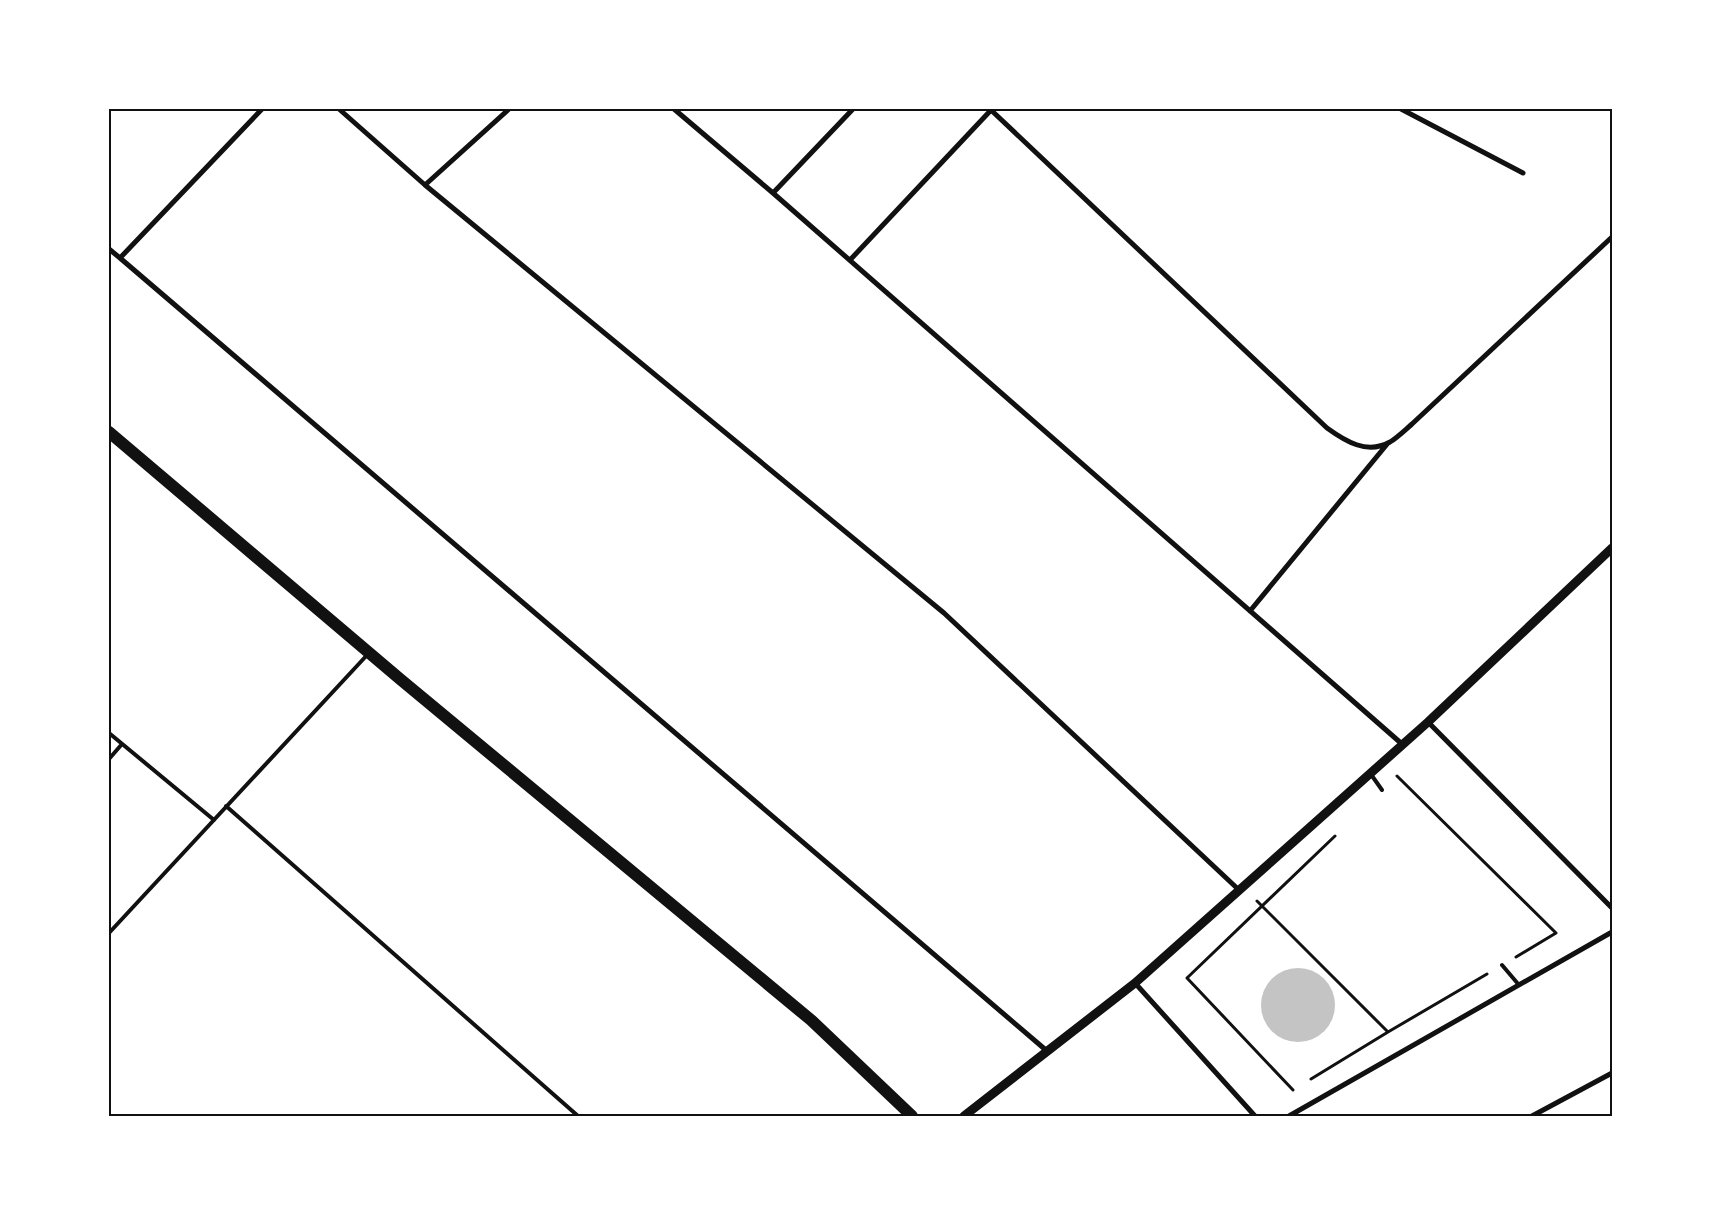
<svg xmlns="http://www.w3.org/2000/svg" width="1721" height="1225" viewBox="0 0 1721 1225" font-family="'Source Sans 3',sans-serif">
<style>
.building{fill:#c4c4c4}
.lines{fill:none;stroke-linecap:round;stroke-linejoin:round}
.path{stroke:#111;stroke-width:3}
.service{stroke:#111;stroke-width:4}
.minor{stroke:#111;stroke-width:5}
.tertiary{stroke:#111;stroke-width:9}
.primary{stroke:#111;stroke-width:12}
.neatline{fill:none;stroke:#111;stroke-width:2}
</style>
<rect width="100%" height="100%" fill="#fff"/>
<!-- building -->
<path class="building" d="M1261 1005a37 37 0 1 1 74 0a37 37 0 1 1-74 0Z"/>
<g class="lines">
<!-- path -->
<path class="path" d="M1397,776l159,157 -40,24
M1257,901l131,131 -77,47
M1388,1032l99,-58
M1293,1090l-106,-112 148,-142"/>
<!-- service -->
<path class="service" d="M109,733l105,87
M109,759l13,-15
M1370,773l12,17
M226,806l352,310
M109,933l259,-279
M1502,965l17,20"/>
<!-- minor -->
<path class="minor" d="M339,109l86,76
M509,109l-84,76 519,428 295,277
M674,109l99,84 629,551
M1401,109l122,64
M991,110l336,318c18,13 40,27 63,14 8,-5 15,-12 22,-18l200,-187
M773,193l80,-84
M109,249l11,9 142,-149
M120,258l927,793
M850,260l142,-151
M1250,611l138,-168
M1428,722l184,186
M1135,983l120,133
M1289,1116l323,-184
M1532,1116l80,-43"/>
<!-- tertiary -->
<path class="tertiary" d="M964,1116l171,-133 293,-261 184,-174"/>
<!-- primary -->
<path class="primary" d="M109,432l291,247 411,341 101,96"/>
</g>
<!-- border -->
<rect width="1721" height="1225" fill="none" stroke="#ffffff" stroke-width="220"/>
<rect x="110" y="110" width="1501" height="1005" class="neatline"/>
</svg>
